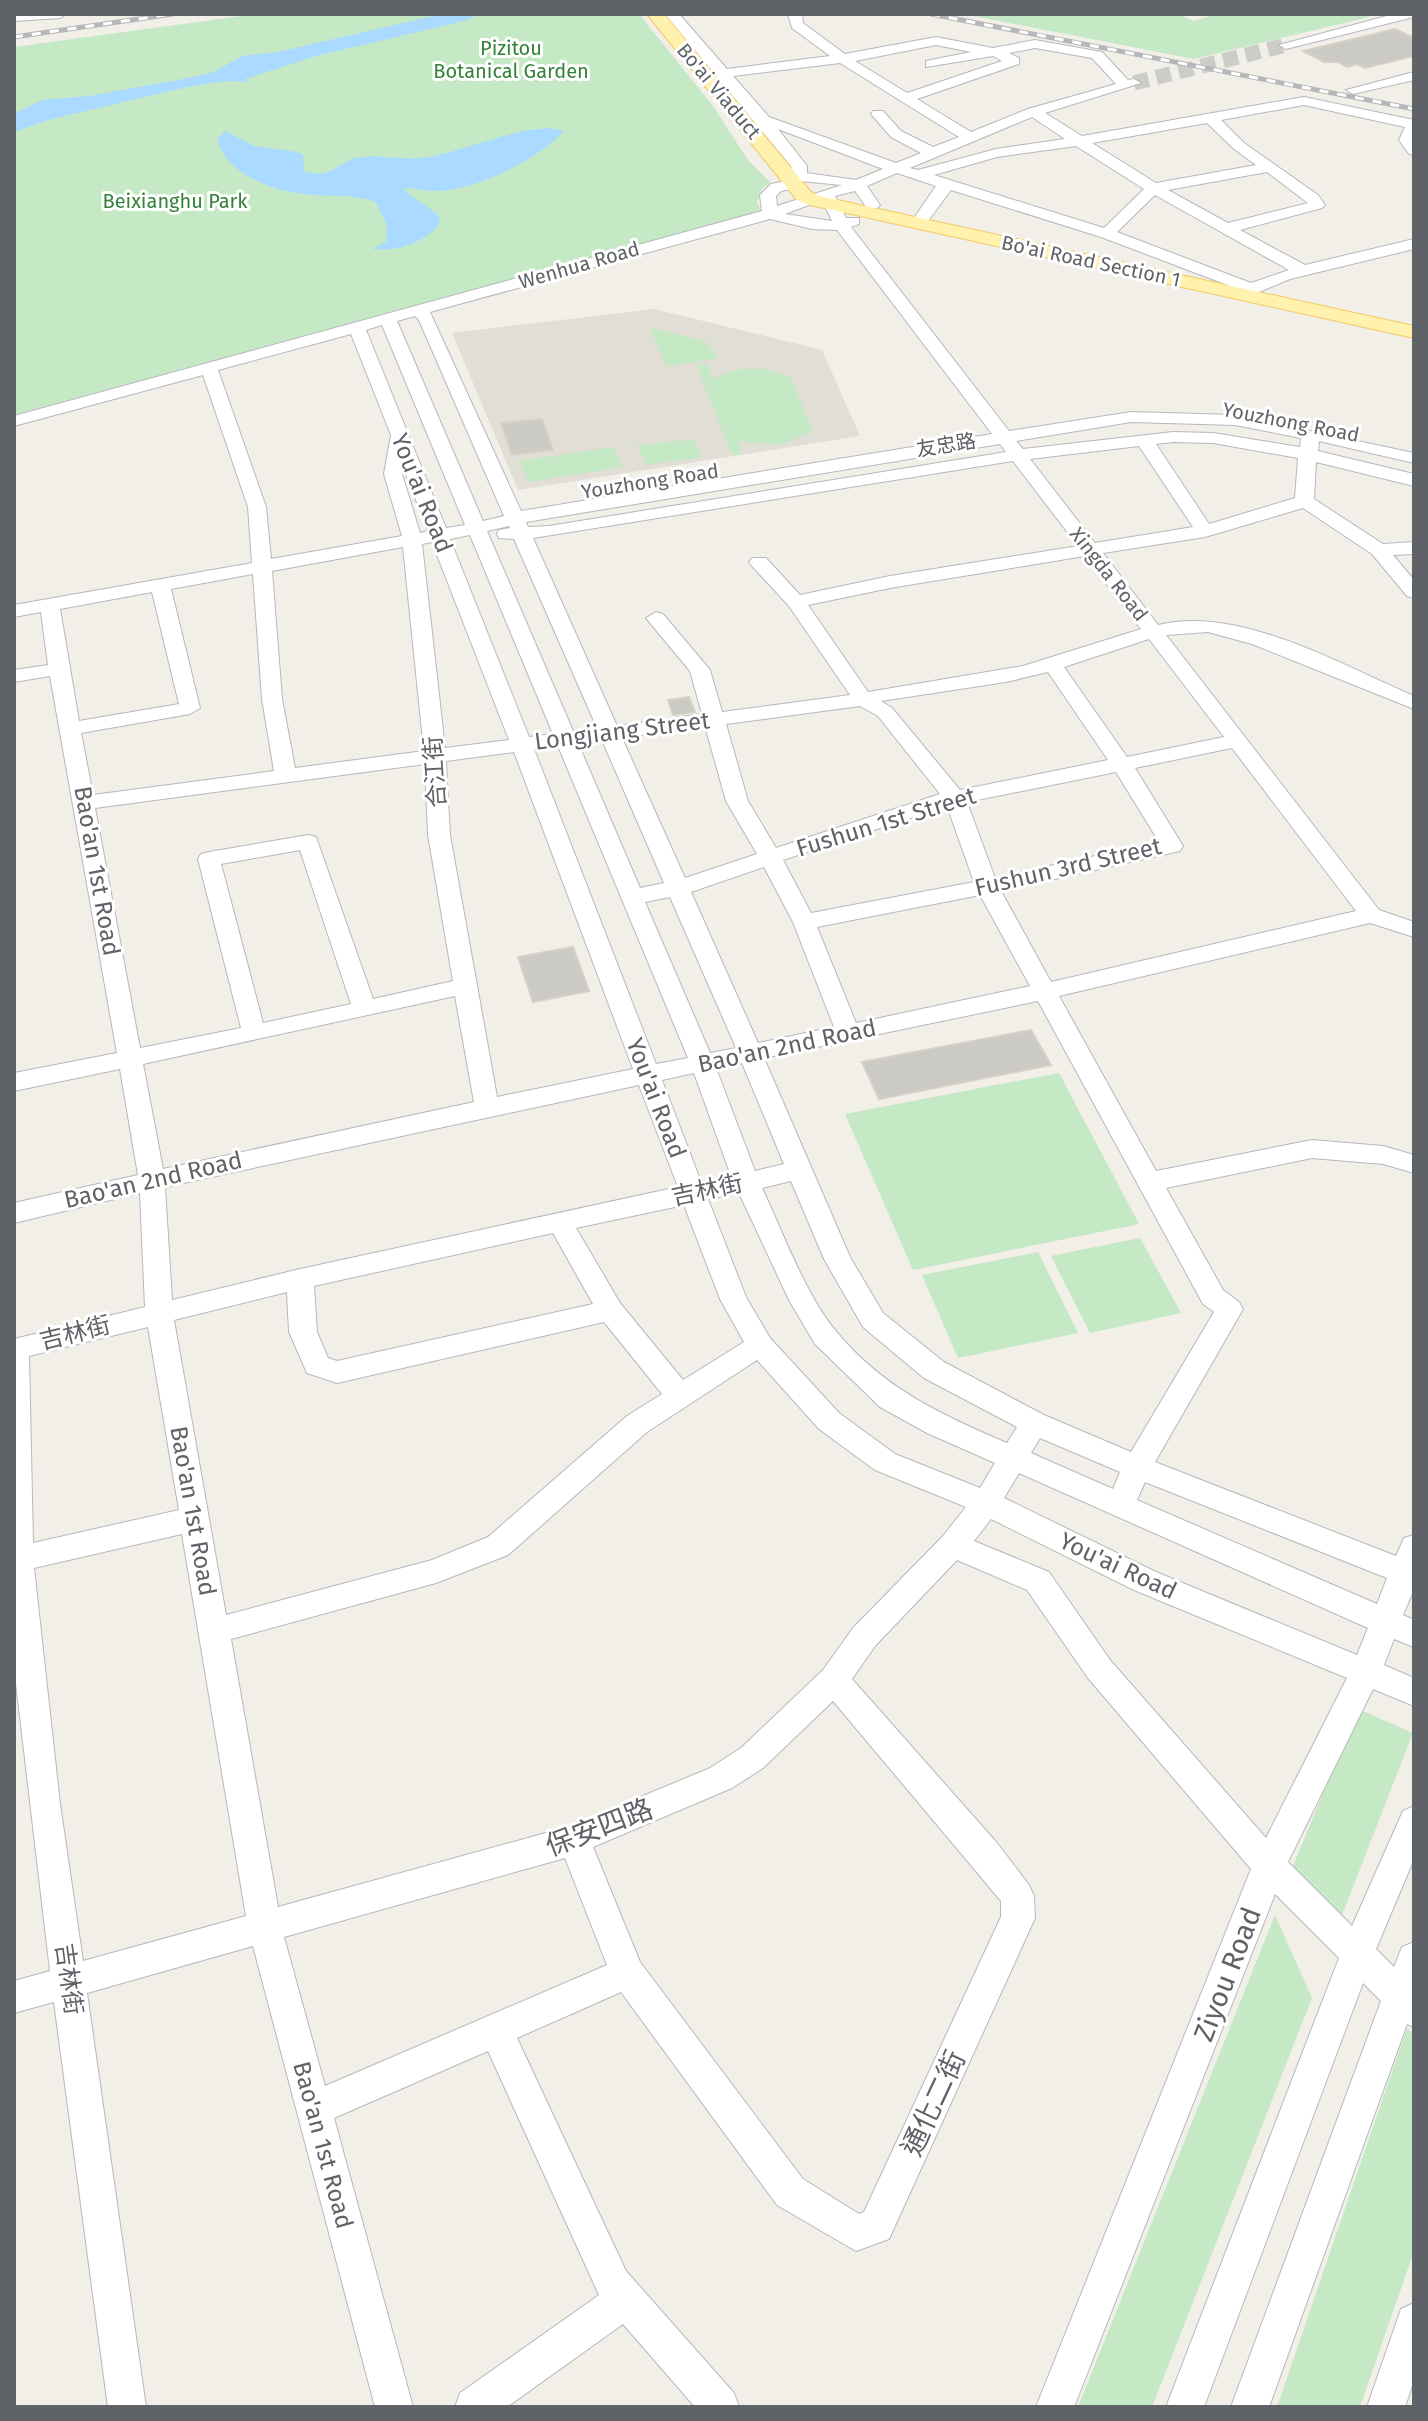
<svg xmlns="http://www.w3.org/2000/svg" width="1428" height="2421" viewBox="0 0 1428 2421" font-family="'Fira Sans','Noto Sans TC',sans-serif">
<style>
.education{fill:#e1ded6}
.green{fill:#c5e8c5}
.water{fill:#aadaff}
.building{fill:#cccac5;stroke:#d6d1c6;stroke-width:2}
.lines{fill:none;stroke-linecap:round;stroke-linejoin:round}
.minor-tunnel{stroke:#ccccc8;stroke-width:15;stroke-dasharray:15 8;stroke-linecap:butt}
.minor-casing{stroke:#b5b8bc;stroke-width:2}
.major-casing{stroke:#f2c960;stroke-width:2}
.minor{fill:#fff;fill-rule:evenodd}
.major{fill:#fff2af;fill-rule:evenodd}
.rail-casing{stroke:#b6b7b8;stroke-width:5}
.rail{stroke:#fff;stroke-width:3;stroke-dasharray:9;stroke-linecap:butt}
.labels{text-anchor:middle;stroke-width:6;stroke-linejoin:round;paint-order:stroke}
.far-park-label{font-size:20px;fill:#348238;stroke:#fff}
.far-street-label{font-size:20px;fill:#5f6368;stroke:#fff}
.street-label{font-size:24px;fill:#5f6368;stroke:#fff}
.near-street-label{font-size:28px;fill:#5f6368;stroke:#fff}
</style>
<rect width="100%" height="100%" fill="#f1efe8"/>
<!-- education -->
<path class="education" d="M654,309l168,41 38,86 -342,54 -66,-157z"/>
<!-- green -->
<path class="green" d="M256,14h383l74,92 35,54 23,23 -8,4 -6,15 4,9 -747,204v-368z
M963,14h215l16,7 23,-7h151l1,3 -175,42z
M649,327l56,14 13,17 -51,9z
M706,364l8,15c26,-14 49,-14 76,-2l23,54 -31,14 -44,-4 4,13 -10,1 -36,-90z
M692,439l10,18 -56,8 -9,-19z
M612,447l11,20 -94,15 -10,-21z
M1059,1073l80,151 -226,46 -68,-156z
M1140,1238l41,75 -91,20 -39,-77z
M1038,1252l40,81 -120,25 -36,-83z
M1358,1709l55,24 -71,182 -49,-49z
M1275,1915l37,83 -160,409h-74z
M1407,2028l7,8v215l-54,156h-83z"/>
<!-- water -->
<path class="water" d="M442,14h39l-17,7 -148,35 -71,23 2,3 -22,-1 -38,6 -135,32 -38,13v-18l28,-14 48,-4 98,-18 26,-6 28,-16 36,-4z
M548,128l16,3c-26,29 -90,60 -129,60 -10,0 -20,-3 -31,-3 7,12 26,17 36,30l-3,9c-16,17 -42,25 -65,22l14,-7 1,-16 -11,-24c-24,-9 -49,-5 -74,-8 -33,-4 -75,-21 -85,-54l8,-9 29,15 43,6 6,3 1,16c29,10 33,-11 57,-14 23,-2 43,4 68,0 40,-8 77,-26 119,-29z"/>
<!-- building -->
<path class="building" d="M1395,29l19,9v18l-49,12 -8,-4 -10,3 -9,-5h-14l-21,-11z
M542,419l11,31 -41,5 -11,-32z
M689,697l6,15 -22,3 -5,-15z
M573,947l16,44 -56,11 -15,-45z
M1031,1030l20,35 -172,34 -17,-37z"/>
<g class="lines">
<!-- minor-tunnel -->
<path class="minor-tunnel" d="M1134,83l152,-38"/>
<!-- minor casing -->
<g class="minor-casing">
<path id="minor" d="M14,14h53l-7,4 -46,3z
M665,14h14l48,55 103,-13 -38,-28 -4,-14h14l1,9 42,31 91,-17 57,11 42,-8 67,12 26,28 6,-1 7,4 -96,30 37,23 222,-39 110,23v35l-5,-1 -10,-14 6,-13 -101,-22 -83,15 23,23 74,52 7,10 -3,3 -82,22 65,35 109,-26v10l-124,30 -31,13 -28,2 -2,-3 4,-4 -132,-50 -150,-47 -23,31h-12l-2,-3 22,-32 -39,-13 -30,13 13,19 -3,3h-10l-12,-17 -20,5 11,22h13v6l-8,3 158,204 122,-19 104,3 179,38v10l-95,-22 -1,10 96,23v12l-98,-24 -2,37 69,45 31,-2v12l-21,1 21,25v18l-7,-2 -35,-42 -69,-46 -98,29 -102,16 55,72c81,-20 183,40 256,71v13l-162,-65 -44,-12 -42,3 213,275 35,12v15l-44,-14 -311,73 97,175 156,-31 71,6 31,9v18l-31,-9 -71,-6 -146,30 57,102 16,12 4,7 -88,153 241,94 8,-18 10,-3v54l-11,26 11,5v27l-20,-8 -10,26 30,13v28l-41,-17 -85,173 64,64 51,-115 11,-5v53l-38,90 18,18 8,-20 12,-5v85l-7,-3 -138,383h-38l150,-406 -18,-18 -159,424h-38l173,-449 -64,-64 -201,513h-38l215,-538 -163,-191 -61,-88 -70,-30 -82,86 -23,33 145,164 32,42 5,11 1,22 -146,321 -33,12 -79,-46 -156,-213 -104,46 109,233 108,122 5,14h-44l-72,-83 -116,83h-52l5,-14 139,-98 -111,-244 -154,67 79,289h-38l-122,-461 -166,47 59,414h-38l-54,-405 -40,11v-32l36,-10 -36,-305v-327l131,-32 -5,-114 -126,30v-20l124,-28 -18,-106 -106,22v-18l103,-20 -67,-377 -36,6v-12l34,-5 -7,-53 -27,5v-12l238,-42 -4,-56 -45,-132 -189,51v-10l748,-205 -2,-16 11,-11 24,-5 -4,-13zM936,45l35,7 -45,9v6l67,-11 9,5 -95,32 -52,-32zM1035,48l57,10 24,26 -88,25 -57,23 -54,-33 102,-35v-6l-10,-5zM840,63l119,74 -26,10 -32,-16 -18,-20h-10l-2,3 20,23 30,16 -25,10 -127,-46 -36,-41zM1032,117l33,22 -69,10 -78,21 -8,-2zM1207,123l27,26 22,16 -100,18 -64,-40zM778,129l105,40 -27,11 -49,-7v-7zM1076,146l68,43 -40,39 -170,-53 63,-18zM1267,172l41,31 -80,20 -60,-33zM800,181l42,4 -65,21 -1,-10 5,-5 19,-4zM1155,195l134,75 -38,13 -134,-51zM822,200l10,21 -47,-7zM770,219l42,10 25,1 155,204 -471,77 -91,-199zM415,316l4,4 85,196 -21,5 -86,-200zM382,325l83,200 -19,3 -80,-198zM351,334l40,101 -7,39 18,62 -131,23 -5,-52 -48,-137zM1131,422l104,3 66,13 -1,9 -87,-14 -40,-1 -150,17 -7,-8zM1173,442l40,1 85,15 -3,40 -86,26 -53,-80zM1000,444l6,8 -457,74 -21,1 -2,-5zM1139,446l54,81 -98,16 -65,-84zM1013,461l65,85 -188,30 -90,19 -34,-37h-14l-3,4 3,4 37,40 61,89 -128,17 -12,-42 -47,-56 -7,-2 -10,6 44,53 12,43 -85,12 -84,-188zM403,467l25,64 -8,2 -18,-59zM509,526l1,2 -11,2 -2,4 2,4 15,1 83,189 -24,3 -86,-200zM470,535l83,199 -24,3 -79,-198zM432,542l77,198 -64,8 -23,-204zM403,547l21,204 -129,17 -13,-69 -10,-128zM1085,556l56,73 -118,37 -155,26 -60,-87 82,-17zM253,574l9,125 12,72 -181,24 -12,-62 109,-19 10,-6 -29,-119zM152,592l27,112 -100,17 -19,-112zM1149,639l75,98 -97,20 -63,-90zM1048,672l60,88 -148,30 -68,-82 -11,-7 125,-19zM860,706l18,10 62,78 -164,54 -28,-47 -22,-77zM705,726l21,75 31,53 -72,24 -63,-140zM602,740l62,143 -24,5 -62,-145zM558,746l130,312 -32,6 -122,-315zM1232,748l124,163 -305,71 -50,-91 179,-40 3,-5 -48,-78zM514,752l119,317 -136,28 -47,-262 -4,-74zM425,764l3,71 25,146 -80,18 -57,-162 -8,-2 -99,17 -8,2 -3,5 43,169 -101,20 -45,-240zM1116,772l43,70 -164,36 -28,-76zM947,806l27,76 -163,31 -28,-53zM300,850l51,154 -88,19 -42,-159zM764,867l29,55 41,105 -76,16 -67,-151zM980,895l50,91 -174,37 -39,-96zM670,897l60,137 6,14 -26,5 -65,-151zM455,996l19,106 -311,67 -20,-105zM1038,1001l165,303 11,8 -83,140 -87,-37 -100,-53 -61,-49 -33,-56 -86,-199zM742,1063l42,101 -29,7 -39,-103zM694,1073l37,103 -30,6 -39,-102zM639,1085l39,102 -378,82 -128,31 -7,-113zM791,1181l33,78 39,68 61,51 93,49 -10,16c-66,-28 -126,-56 -172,-113 -31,-38 -52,-98 -73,-142zM739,1193l50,107 26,44 65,63 47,26 68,30 -15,25 -85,-34 -56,-41 -69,-75 -24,-41 -38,-98zM684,1205l36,94 24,43 -61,38 -63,-77 -44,-75zM553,1233l40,71 -256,57 -9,-3 -11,-26 -3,-46zM287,1292l2,40 18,41 30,10 267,-61 58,72 -35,22 -139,121 -56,23 -206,55 -52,-295zM148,1327l31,183 -146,33 -4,-187zM757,1360l62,69 56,41 91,37 -23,29 -90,92 -30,42 -82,78 -31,20 -139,58 -293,81 -47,-268 205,-56 72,-28 139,-123zM1040,1438l80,34 -7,17 -82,-36zM1019,1473l349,155 -11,27 -201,-83 -152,-74zM1145,1482l242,96 -10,26 -240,-104zM991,1519l143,71 213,88 -81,160 -156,-178 -61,-88 -75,-31zM182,1534l64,382 -163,45 -23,-157 -26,-236zM833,1701l168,200v16l-137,295 -5,2 -56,-35 -163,-217 -47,-115 139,-59 31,-20zM565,1858l42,107 -282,121 -41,-149z
M1394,14h20v3l-128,32 -7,-4z
M1414,72v8l-61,14 -7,-4z
M1414,2303v77l-9,27h-38l34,-98z"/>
</g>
<!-- major casing -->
<g class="major-casing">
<path id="major" d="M647,14h17l147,178 8,4 595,130v12l-608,-134 -9,-4z"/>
</g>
<!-- minor -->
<use href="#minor" class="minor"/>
<!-- major -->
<use href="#major" class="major"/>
<!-- rail casing -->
<g class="rail-casing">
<path id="rail" d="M931,14l483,95
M14,37l159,-23"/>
</g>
<!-- rail -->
<use href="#rail" class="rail"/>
</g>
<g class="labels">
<!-- far-park labels -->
<g class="far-park-label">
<text x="511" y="55">Pizitou<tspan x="511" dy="23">Botanical Garden</tspan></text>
<text x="175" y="208">Beixianghu Park</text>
</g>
<!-- far-street labels -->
<g class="far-street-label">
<text transform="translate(719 91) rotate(50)" y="7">Bo'ai Viaduct</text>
<text transform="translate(1091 261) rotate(12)" y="7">Bo'ai Road Section 1</text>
<text transform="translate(579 265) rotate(-16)" y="7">Wenhua Road</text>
<text transform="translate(1291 422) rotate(11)" y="7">Youzhong Road</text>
<text transform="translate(946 445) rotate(-9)" y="7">友忠路</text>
<text transform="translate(650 481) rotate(-9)" y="7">Youzhong Road</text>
<text transform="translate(1109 574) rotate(52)" y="7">Xingda Road</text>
</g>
<!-- street labels -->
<g class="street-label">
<text transform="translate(422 493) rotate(68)" y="8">You'ai Road</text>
<text transform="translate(622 731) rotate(-7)" y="8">Longjiang Street</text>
<text transform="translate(435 772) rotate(-94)" y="8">合江街</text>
<text transform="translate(886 822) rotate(-17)" y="8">Fushun 1st Street</text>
<text transform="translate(1068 867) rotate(-13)" y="8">Fushun 3rd Street</text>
<text transform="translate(97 871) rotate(80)" y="8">Bao'an 1st Road</text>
<text transform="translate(787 1046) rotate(-12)" y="8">Bao'an 2nd Road</text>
<text transform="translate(656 1098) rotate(69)" y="8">You'ai Road</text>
<text transform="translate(153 1180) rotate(-13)" y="8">Bao'an 2nd Road</text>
<text transform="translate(707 1190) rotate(-12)" y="8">吉林街</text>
<text transform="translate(75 1333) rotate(-14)" y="8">吉林街</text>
<text transform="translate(193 1511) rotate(80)" y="8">Bao'an 1st Road</text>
<text transform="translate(1118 1566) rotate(25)" y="8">You'ai Road</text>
<text transform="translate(69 1979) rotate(82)" y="8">吉林街</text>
<text transform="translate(323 2145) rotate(75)" y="8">Bao'an 1st Road</text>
</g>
<!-- near-street labels -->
<g class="near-street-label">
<text transform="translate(599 1827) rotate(-21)" y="10">保安四路</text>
<text transform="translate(1227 1974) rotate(-69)" y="10">Ziyou Road</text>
<text transform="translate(933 2103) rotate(-65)" y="10">通化二街</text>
</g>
</g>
<!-- border -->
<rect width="1428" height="2421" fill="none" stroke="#5f6368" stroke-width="32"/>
</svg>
